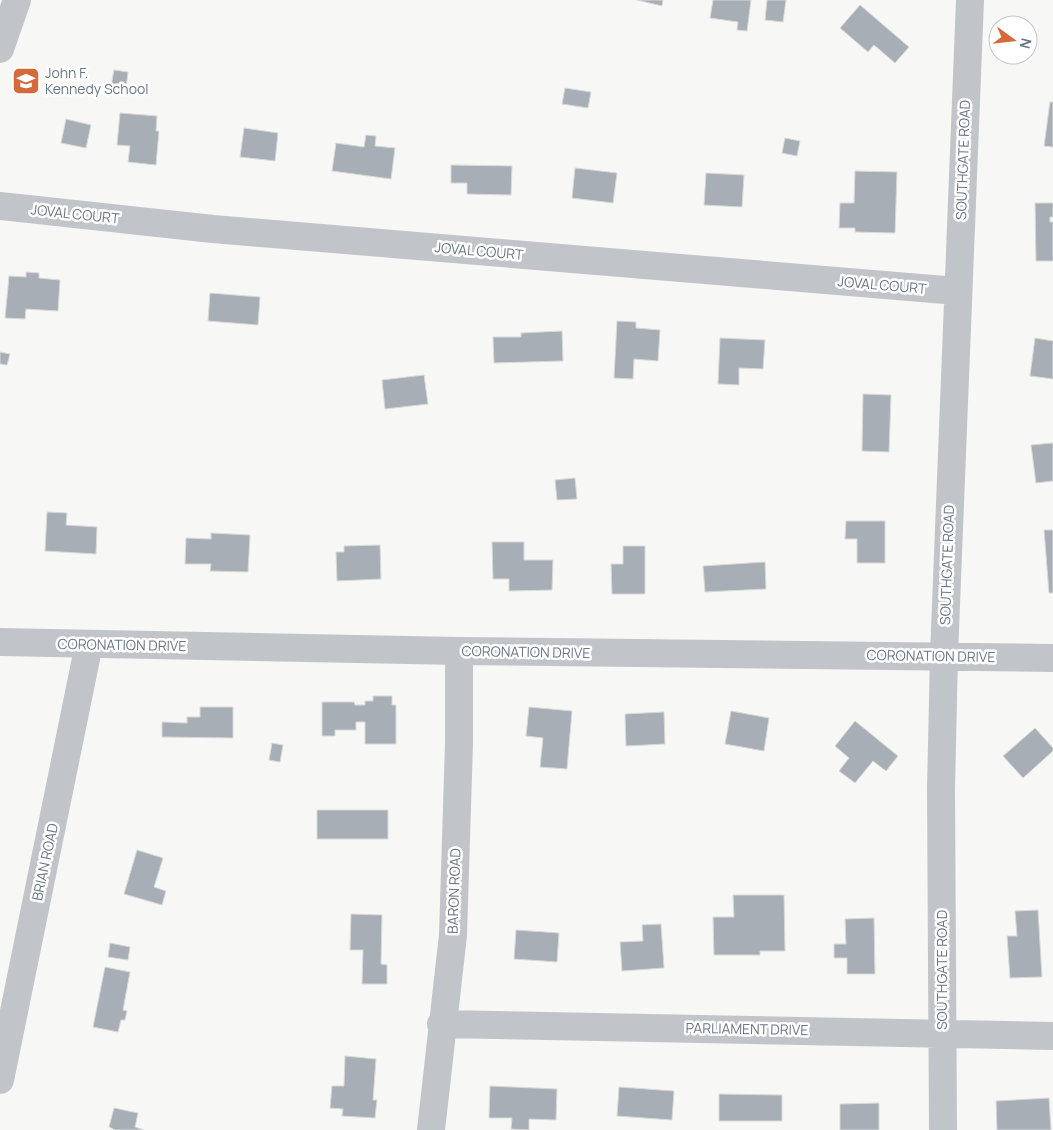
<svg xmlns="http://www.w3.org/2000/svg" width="1053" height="1130" viewBox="0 0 1053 1130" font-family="Manrope,sans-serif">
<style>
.building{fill:#a8aeb5;stroke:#d9d9d8}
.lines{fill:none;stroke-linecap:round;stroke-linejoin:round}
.minor{stroke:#c1c4c8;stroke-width:28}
.labels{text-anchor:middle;stroke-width:5;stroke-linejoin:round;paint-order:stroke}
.poi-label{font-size:14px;fill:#697684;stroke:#fff;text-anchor:start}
.street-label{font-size:14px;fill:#697684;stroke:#fff}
</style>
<rect width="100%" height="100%" fill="#f7f8f5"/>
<!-- building -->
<path class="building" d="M637,0h26l-1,6z
M713,0h38l-4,31 -10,-1 1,-8 -28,-4z
M767,0h19l-3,22 -18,-2z
M860,5l49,42 -14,16 -21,-18 -6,7 -28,-24z
M114,70l14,2 -2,17 -15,-3z
M565,88l26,4 -3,16 -26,-4z
M1050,102h3v45l-9,-1z
M120,113l37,3 -1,15h3l-3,34 -28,-3 2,-16 -13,-1z
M66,119l25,6 -5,23 -25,-5z
M244,128l34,5 -3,28 -35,-4z
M366,135l10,1 -1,10 20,2 -4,31 -59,-8 4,-28 28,4z
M785,138l15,3 -3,15 -15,-3z
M451,165l61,1 -1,29 -44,-1v-11h-16z
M575,168l42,5 -4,30 -41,-5z
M855,171l42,1 -2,61 -40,-1v-4h-16l1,-25h14z
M706,173l38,2 -2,32 -38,-2z
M1035,203h18v14h-3v5h3v39h-17z
M26,272l13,1v5l21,2 -2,31 -32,-2 -1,10 -20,-1 4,-42 17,1z
M210,293l50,4 -2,28 -50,-4z
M617,321l19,1v6l24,2 -2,31 -24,-2 -1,20 -19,-1z
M562,331l1,30 -69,2 -1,-26h28v-4z
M720,338l45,2 -2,29 -24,-1v17l-21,-1z
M1035,338l18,3v38l-23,-3z
M0,352l10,2 -3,11 -7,-1z
M424,375l4,29 -43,5 -3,-29z
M863,394l28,1 -2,57 -27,-1z
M1053,443v38l-17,2 -5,-38z
M575,478l2,21 -20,1 -2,-20z
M47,512l20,1 -1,12 31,2 -1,27 -51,-3z
M846,521h39v42h-28v-24h-12z
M1044,530h9v63h-4z
M211,533l39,2 -2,37 -38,-1 1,-7h-26l1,-26 25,1z
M492,542h32v18h29l-1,30 -43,1v-12h-16z
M380,545l1,34 -44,2 -1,-29h8v-6z
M623,546h22v48h-33l-1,-30h12z
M765,562l1,27 -61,3 -2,-26z
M373,696h19v9h4v39h-31v-22h-9v8h-21v6h-13v-34h32l1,3h10v-4h8z
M200,707h33v31l-71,-1v-15l25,1v-6h13z
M529,707l43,4 -5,58 -27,-2 3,-29 -17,-2z
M731,711l38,7 -5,33 -39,-7z
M664,712l1,32 -39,2 -1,-32z
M855,721l43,35 -12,15 -13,-10 -18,22 -16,-12 10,-13 -14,-12z
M1035,728l18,20v3l-30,27 -20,-22z
M272,743l11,2 -3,17 -11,-2z
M317,810h71v29h-71z
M137,850l26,8 -9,29 12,4 -4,14 -38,-11z
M733,895h51l1,56h-25v4h-46l-1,-38h21z
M1038,910l4,67 -32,1 -3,-42h10l-2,-25z
M351,914l31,1 -1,49 6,1v19h-25l1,-34h-13z
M874,918l1,56h-28v-16h-13v-14h12l-1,-25z
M661,924l3,44 -42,3 -2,-29 23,-1 -1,-16z
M516,930l43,3 -2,29 -43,-3z
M110,943l20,4 -2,13 -20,-3z
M105,967l25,5 -7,38 4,1 -2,9h-4l-3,12 -25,-5z
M345,1056l31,3 -3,41h4l-2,18 -33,-2 1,-7 -13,-1 2,-22h12z
M490,1086l67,3 -1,31 -27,-1v11l-18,-1 1,-11h-23z
M619,1087l55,4 -2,29 -55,-4z
M719,1094l63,1v26h-63z
M1049,1098l2,32h-54l-1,-29z
M879,1103v27h-39v-26z
M114,1108l24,5 -3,14 9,3h-29l-6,-3z"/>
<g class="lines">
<!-- minor -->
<path class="minor" d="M0,49l17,-49
M0,206l213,23 744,62
M0,642l459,9 594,7
M441,1024l612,12
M0,1080l89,-436
M431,1130l22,-195 6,-192v-92
M943,1130l-2,-341 3,-134 26,-655"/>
</g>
<!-- icons -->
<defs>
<g id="school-square" transform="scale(1.4375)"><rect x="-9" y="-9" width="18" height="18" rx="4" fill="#d46939" stroke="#fff"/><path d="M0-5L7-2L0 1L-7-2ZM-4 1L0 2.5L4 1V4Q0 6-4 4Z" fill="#fff"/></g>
</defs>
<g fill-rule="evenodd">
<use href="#school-square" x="26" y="81"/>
</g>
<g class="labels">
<!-- poi labels -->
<g class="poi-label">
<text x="45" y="78">John F.<tspan x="45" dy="16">Kennedy School</tspan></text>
</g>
<!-- street labels -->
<g class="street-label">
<text transform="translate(963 160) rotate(-88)" y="5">SOUTHGATE ROAD</text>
<text transform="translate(75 214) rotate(6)" y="5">JOVAL COURT</text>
<text transform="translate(479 251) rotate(5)" y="5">JOVAL COURT</text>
<text transform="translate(882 285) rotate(5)" y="5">JOVAL COURT</text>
<text transform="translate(947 565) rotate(-88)" y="5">SOUTHGATE ROAD</text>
<text transform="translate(122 645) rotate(1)" y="5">CORONATION DRIVE</text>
<text transform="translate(526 652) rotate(1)" y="5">CORONATION DRIVE</text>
<text transform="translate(931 656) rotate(1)" y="5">CORONATION DRIVE</text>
<text transform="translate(45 862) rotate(-78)" y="5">BRIAN ROAD</text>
<text transform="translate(454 891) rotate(-88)" y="5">BARON ROAD</text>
<text transform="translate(942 970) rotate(-90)" y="5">SOUTHGATE ROAD</text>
<text transform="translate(747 1029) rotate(1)" y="5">PARLIAMENT DRIVE</text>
</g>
</g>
<!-- north arrow -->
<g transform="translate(1013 40) rotate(105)"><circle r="24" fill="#ffffff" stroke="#c3c8ce"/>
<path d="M0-4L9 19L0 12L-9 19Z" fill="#d46939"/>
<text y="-8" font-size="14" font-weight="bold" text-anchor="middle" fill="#697684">N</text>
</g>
</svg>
